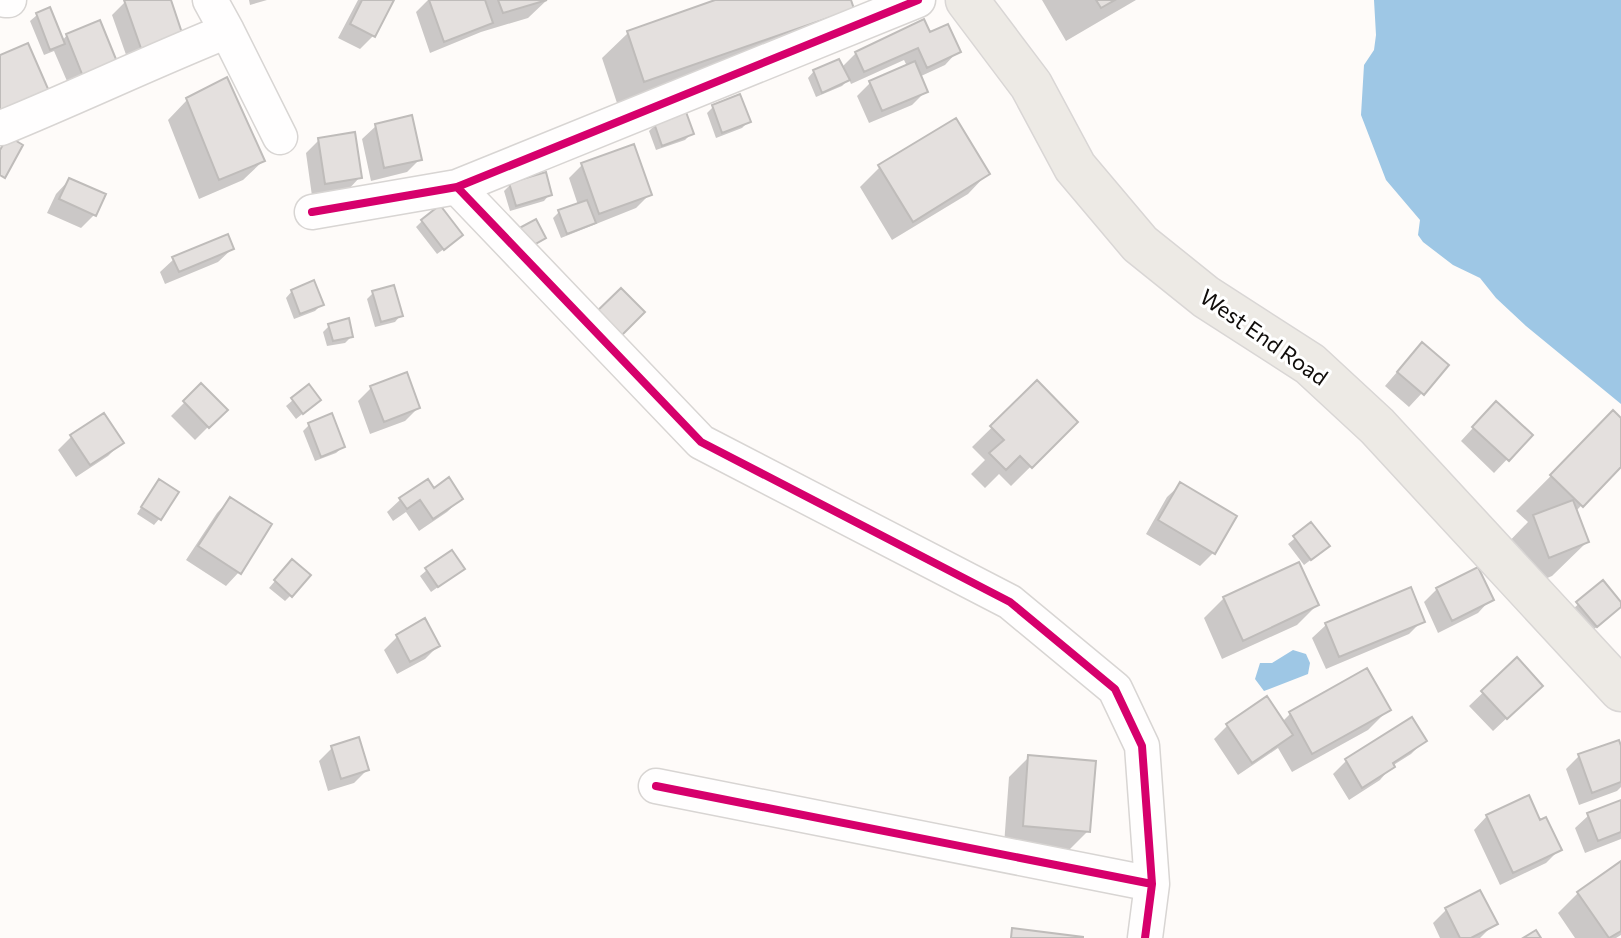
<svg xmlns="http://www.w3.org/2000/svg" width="1621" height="938" viewBox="0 0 1621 938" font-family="Commissioner,sans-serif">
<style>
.water{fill:#9ec7e5}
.shadow{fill:#0003}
.building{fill:#e4e0de;stroke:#bfbcba;stroke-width:2}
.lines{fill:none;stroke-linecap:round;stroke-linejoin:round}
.minor-casing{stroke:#d8d5d3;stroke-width:37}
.major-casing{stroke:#d9d6d5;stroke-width:45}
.minor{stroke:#fffefe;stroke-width:34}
.major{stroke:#edeae5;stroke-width:42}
.cycleway-casing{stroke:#fff;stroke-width:13}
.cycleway{stroke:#d6006c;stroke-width:8}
.labels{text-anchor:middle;stroke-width:6;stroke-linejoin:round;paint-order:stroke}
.street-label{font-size:22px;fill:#0f0c0a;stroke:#fff}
</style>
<rect width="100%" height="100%" fill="#fefbf9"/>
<!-- water -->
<path class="water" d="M1374,0h247v404l-95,-78 -30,-28 -16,-20 -27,-13 -30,-23 -5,-7 2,-15 -34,-40 -25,-65 3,-50 10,-15 2,-15z
M1293,650l13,4 4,9 -2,11 -44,17 -9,-12 5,-16h12z"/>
<!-- shadow -->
<path class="shadow" d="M131,0h38v51l-39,15 -18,-51 13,-13z
M249,0h18l-17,5z
M358,0h34l-19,36 -13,13 -22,-11z
M428,0h119l-19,18 -47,14 -51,21 -14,-41z
M721,0h128l3,8 -234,98 -16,-48 26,-25z
M1042,0h94l-70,41z
M37,15l25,26 5,-6 51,34 -45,26 -19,-44 -10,4 -14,-34z
M929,35l29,16 -13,14 -26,12 7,14 -14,14 -43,18 -12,-27 13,-13 37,-17 -3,-6 -53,24 -2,-5 -7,7 -26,11 -8,-19 6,-7 27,-3 15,-15z
M187,100l76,61 -20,19 -44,19 -31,-79z
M713,107l36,14 -7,7 -26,10 -9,-25z
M655,125l36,9 -6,6 -29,10 -7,-19z
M376,126l44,33 -13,13 -36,9 -9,-42z
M319,140l41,37 -13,14 -35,5 -6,-43z
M582,165l68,29 -14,14 -75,30 -8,-20 6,-6 19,-7 -9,-27z
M880,167l107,7 -19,20 -76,46 -32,-53z
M69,180l25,35 -13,13 -34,-15 9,-19z
M510,185l40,9 -6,7 -34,10 -6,-20z
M422,221l33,20 -18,13 -21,-27z
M232,249l-14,13 -53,22 -5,-12 14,-13z
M292,291l30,13 -7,7 -21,8 -8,-21z
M373,293l28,22 -6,7 -20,5 -8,-28z
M329,326l22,11 -6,6 -18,3 -4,-14z
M1409,358l13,35 -13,14 -24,-21z
M1037,383l39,39 -65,64 -12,-12 -14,14 -14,-14 14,-14 -13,-13z
M201,386l24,24 -30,30 -24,-24z
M308,387l4,19 -16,13 -10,-13z
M371,388l47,20 -13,13 -35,13 -12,-33z
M1613,413l8,8v44l-46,47 12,30 -35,34 -37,16 -16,-40 29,-30 -12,-11z
M1483,417l47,18 -36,38 -33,-32z
M309,425l34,22 -7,6 -21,8 -12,-30z
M71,437l50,6 -13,13 -32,21 -18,-27z
M1181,484l32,69 -13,13 -54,-32 21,-37z
M153,488l7,30 -6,7 -17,-11z
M433,491l28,8 -14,13 -28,19 -13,-19 -13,9 -6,-9 14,-13z
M230,499l9,73 -13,14 -40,-26 31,-47z
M1311,525l10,27 -17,13 -16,-21z
M286,568l5,27 -6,6 -16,-13z
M463,569l-32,23 -11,-16 7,-6z
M1602,583l5,35 -24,21 -19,-22z
M1437,589l54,10 -13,14 -40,20 -14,-31z
M1410,590l12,31 -13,13 -83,35 -14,-31 14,-13z
M1224,598l93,7 -20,20 -75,34 -18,-41z
M397,637l41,9 -13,13 -28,15 -13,-24z
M1517,660l10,39 -34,32 -24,-25z
M1388,710l-20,20 -76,42 -14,-24 -40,27 -24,-36 13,-13 55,-4 8,-8z
M1424,741l-13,13 -19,12 -12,14 -31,20 -16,-26 13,-13z
M332,748l35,22 -13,13 -26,8 -9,-30z
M1621,752v35l-4,4 -38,14 -13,-36 13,-13z
M1029,757l59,74 -20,20 -64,-6 5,-68z
M1621,802v37l-36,14 -10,-25 14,-13z
M1487,816l72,34 -13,13 -46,22 -26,-55z
M1621,864v71l-5,3h-41l-17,-25 20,-20z
M1446,910l49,13 -15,15h-40l-7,-15z"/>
<!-- building -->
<path class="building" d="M124,0h47l13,39 -41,15z
M362,0h32l-19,37 -25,-13z
M429,0h56l8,23 -49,19z
M498,0h49l-44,13z
M715,0h136l3,9 -210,73 -17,-51z
M1096,0h19l-14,8z
M50,7l15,37 -15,6 -14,-37z
M924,19l6,13 18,-8 13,28 -34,16 -9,-20 -54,24 -9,-20z
M100,20l20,49 -34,15 -20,-50z
M28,43l24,55 -52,23v-66z
M839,59l11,21 -28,13 -9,-23z
M915,61l13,31 -46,19 -13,-30z
M227,77l38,84 -46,19 -33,-82z
M740,94l11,28 -29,11 -10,-28z
M686,112l8,22 -32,12 -8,-23z
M412,115l10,45 -38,8 -9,-44z
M956,118l34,56 -77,48 -35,-57z
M355,132l7,46 -37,6 -7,-46z
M8,136l15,9 -18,33 -5,-3v-25z
M634,144l18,51 -53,19 -18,-51z
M546,172l6,23 -36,11 -7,-23z
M69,178l37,16 -10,22 -37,-17z
M587,200l9,23 -29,11 -9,-24z
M440,205l23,30 -19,15 -23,-30z
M536,219l10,19 -23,13 -11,-19z
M228,234l6,15 -55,23 -7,-15z
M314,280l10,25 -24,9 -9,-24z
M394,285l9,31 -22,6 -9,-31z
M621,288l24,24 -29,29 -24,-25z
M349,318l4,19 -20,4 -5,-17z
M1422,342l27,23 -25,30 -27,-23z
M407,372l13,36 -36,14 -14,-36z
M1037,380l41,42 -46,46 -12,-12 -14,14 -17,-17 15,-13 -14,-14z
M201,383l27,27 -19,18 -26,-27z
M309,384l12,16 -18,14 -12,-16z
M1496,401l37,34 -24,26 -37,-34z
M1613,410l8,8v49l-38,40 -33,-32z
M104,413l20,30 -34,22 -20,-30z
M332,413l13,34 -24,10 -13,-34z
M449,477l14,22 -30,20 -13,-19 -13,9 -8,-11 29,-19 6,9z
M159,479l20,13 -18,28 -20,-13z
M1180,482l57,34 -22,38 -57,-34z
M230,497l42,27 -31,50 -43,-28z
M1573,500l16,42 -40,16 -16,-43z
M1311,522l19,24 -19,14 -18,-24z
M452,550l13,19 -27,18 -13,-19z
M292,559l19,16 -19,22 -18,-17z
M1299,562l20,43 -76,36 -20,-44z
M1478,567l16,33 -42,21 -16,-33z
M1603,580l18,22v5l-24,20 -21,-25z
M1411,587l14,35 -86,35 -14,-34z
M425,618l15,28 -30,16 -14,-27z
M1517,657l26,29 -36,33 -26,-28z
M1367,668l24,42 -79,44 -23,-42z
M1267,696l26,39 -41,28 -26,-39z
M1412,717l15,24 -34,22 2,4 -33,21 -17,-29z
M359,737l10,33 -28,9 -10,-33z
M1619,740l2,6v36l-29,11 -14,-39z
M1028,755l68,6 -6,71 -67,-6z
M1529,795l11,25 6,-3 16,33 -49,23 -27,-58z
M1621,800v32l-23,9 -11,-28z
M1621,861v70l-12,7 -32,-46z
M1480,890l18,34 -27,14h-11l-15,-30z
M1012,928l71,9v1h-72z
M1536,930l5,8h-18z"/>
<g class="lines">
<!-- minor casing -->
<g class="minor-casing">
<path id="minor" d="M5,0h4
M227,31l53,106
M1,128c76,-31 149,-66 226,-97l-17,-31
M457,187l244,255 309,160 105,87 27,57 10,138 -7,54
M312,212l145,-25 461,-187
M656,786l496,98"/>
</g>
<!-- major casing -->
<g class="major-casing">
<path id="major" d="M967,0l64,85 44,82 65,77 66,53 104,67 67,62 244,264"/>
</g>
<!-- minor -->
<use href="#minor" class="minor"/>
<!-- major -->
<use href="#major" class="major"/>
<!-- cycleway casing -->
<g class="cycleway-casing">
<path id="cycleway" d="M457,187l244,255 309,160 105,87 27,57 10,138 -7,54
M312,212l145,-25 461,-187
M656,786l496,98"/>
</g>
<!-- cycleway -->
<use href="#cycleway" class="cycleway"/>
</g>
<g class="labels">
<!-- street labels -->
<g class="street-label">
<text transform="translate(1264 337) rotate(35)" y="8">West End Road</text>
</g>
</g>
</svg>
